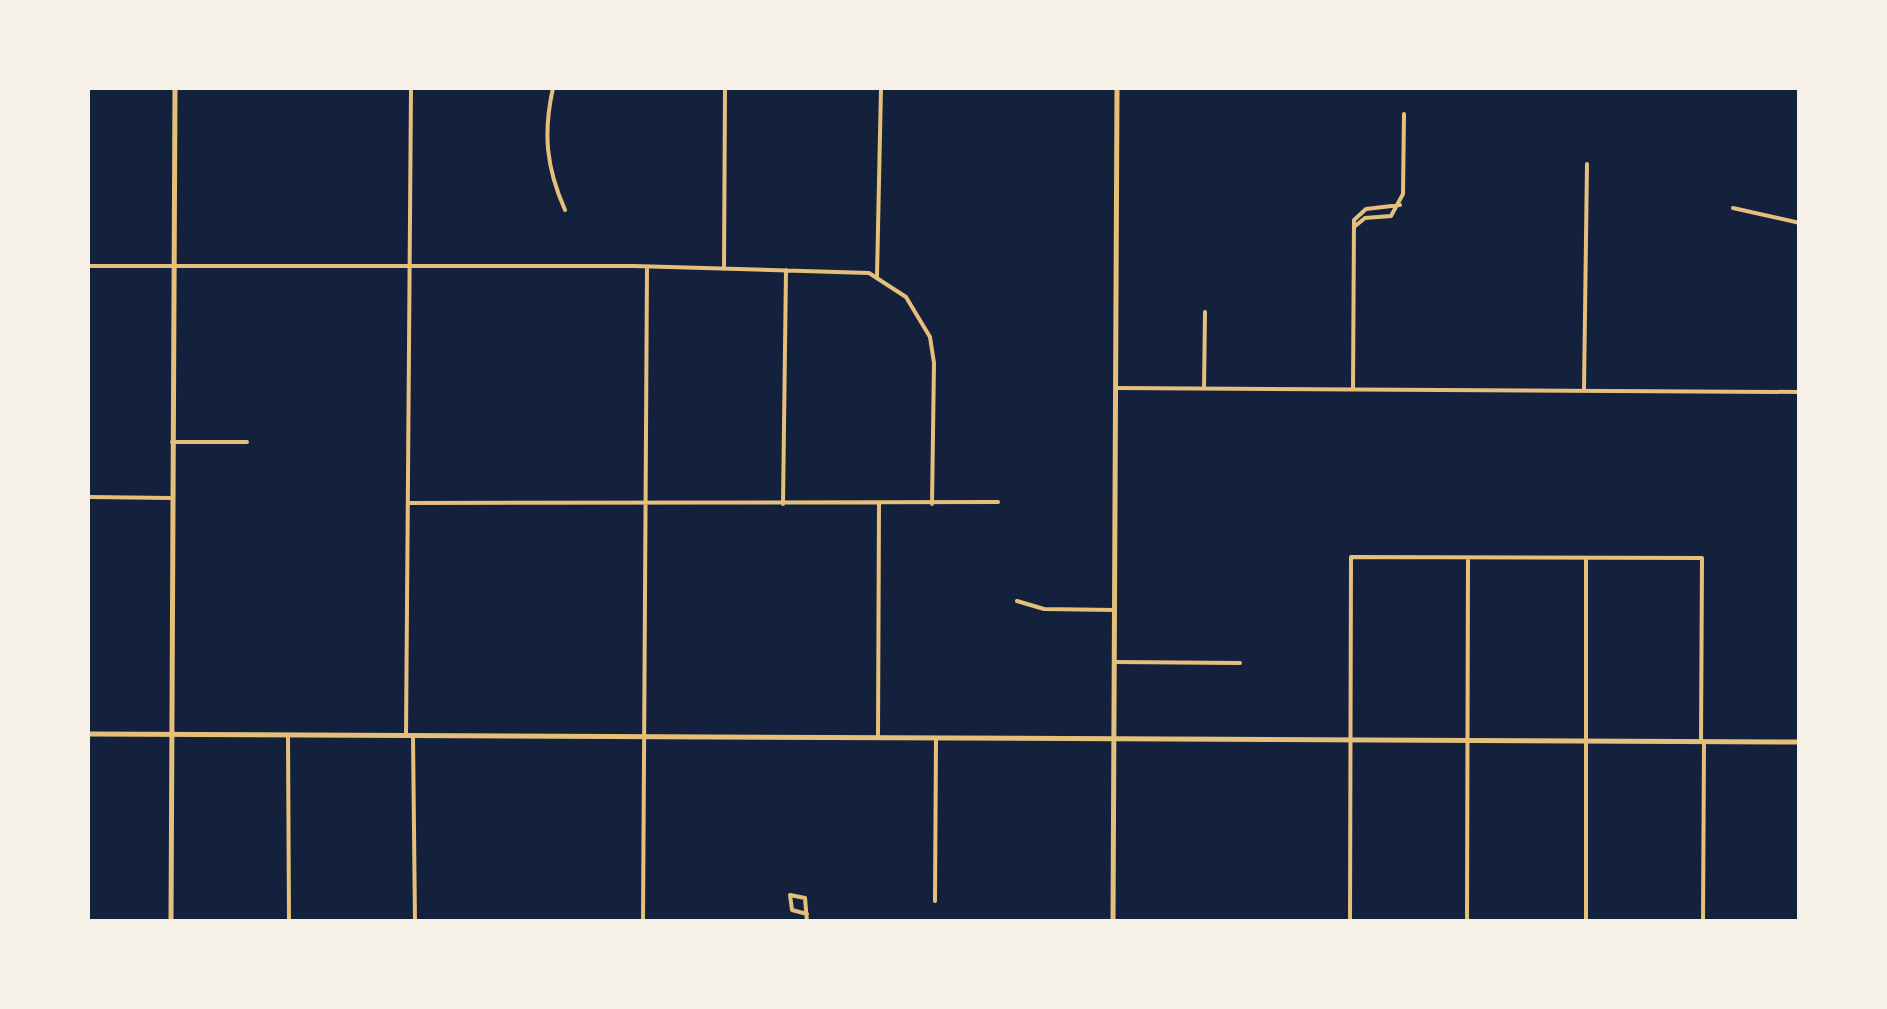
<svg xmlns="http://www.w3.org/2000/svg" width="1887" height="1009" viewBox="0 0 1887 1009" font-family="'Nunito Sans',sans-serif">
<style>
.lines{fill:none;stroke-linecap:round;stroke-linejoin:round}
.minor{stroke:#e5c07b;stroke-width:4}
.tertiary{stroke:#e5c07b;stroke-width:5}
.secondary{stroke:#e5c07b;stroke-width:5}
</style>
<rect width="100%" height="100%" fill="#14213d"/>
<g class="lines">
<!-- minor -->
<path class="minor" d="M553,88c-10,45 -7,79 12,122
M1733,208l67,15
M1354,227l11,-9 26,-2 12,-22 1,-80
M88,266h546l235,7 37,24 24,40 4,26 -2,141
M724,269l1,-181
M877,276l4,-188
M1116,388l684,4
M1204,389l1,-77
M1353,389l1,-169 12,-11 34,-4
M1584,389l3,-225
M172,442h75
M88,497l84,1
M408,503l590,-1
M783,504l3,-234
M1017,601l27,8 71,1
M1115,662l125,1
M288,735l1,187
M406,736l5,-648
M413,736l2,186
M878,737l1,-234
M935,901l1,-163
M643,922l4,-655
M807,922l-2,-24 -15,-3 2,15 15,4
M1350,922l1,-365 351,1 -1,183
M1467,922l1,-364
M1586,922v-364
M1703,922l1,-181"/>
<!-- tertiary -->
<path class="tertiary" d="M171,922l4,-834"/>
<!-- secondary -->
<path class="secondary" d="M88,734l1712,8
M1113,922l4,-834"/>
</g>
<!-- border -->
<rect width="1887" height="1009" fill="none" stroke="#f6f1e7" stroke-width="180"/>
</svg>
